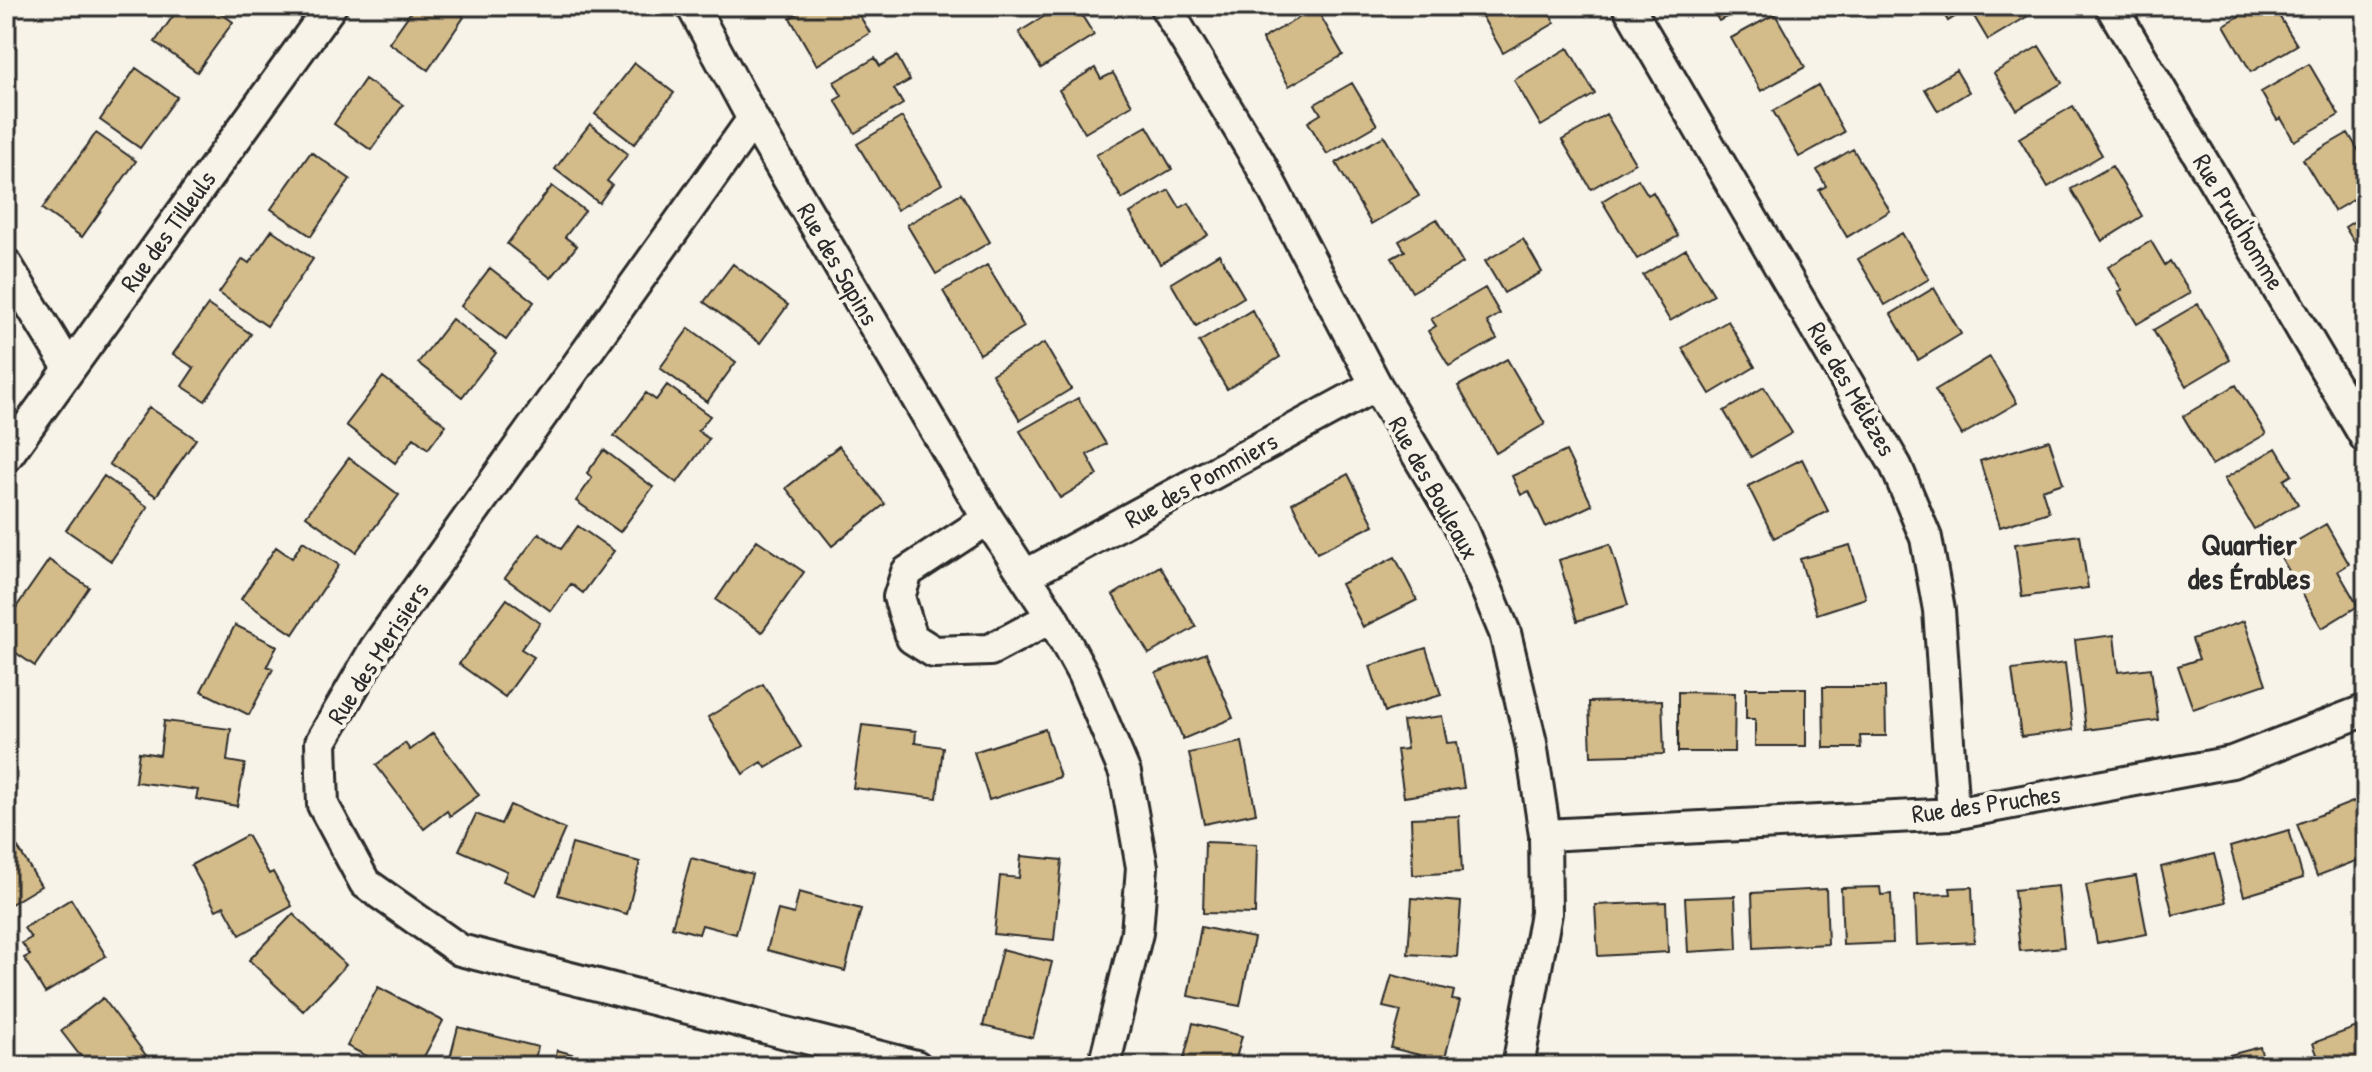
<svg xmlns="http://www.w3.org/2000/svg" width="2372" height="1072" viewBox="0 0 2372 1072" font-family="'Patrick Hand',sans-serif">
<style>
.building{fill:#d3bb8a;stroke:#2b2b2b;stroke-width:2}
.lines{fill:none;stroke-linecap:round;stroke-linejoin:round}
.street-casing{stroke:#2b2b2b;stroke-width:36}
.street{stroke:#f7f3e8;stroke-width:30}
.labels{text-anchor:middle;stroke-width:8;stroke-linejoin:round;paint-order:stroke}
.street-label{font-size:26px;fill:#2b2b2b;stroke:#f7f3e8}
.quarter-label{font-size:30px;font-weight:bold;fill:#2b2b2b;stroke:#f7f3e8}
</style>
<rect width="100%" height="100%" fill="#f7f3e8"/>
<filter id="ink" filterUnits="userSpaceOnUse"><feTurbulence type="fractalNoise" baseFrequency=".0125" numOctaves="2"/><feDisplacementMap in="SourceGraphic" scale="16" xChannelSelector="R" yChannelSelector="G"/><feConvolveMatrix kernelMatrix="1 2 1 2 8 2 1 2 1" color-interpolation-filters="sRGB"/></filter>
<g filter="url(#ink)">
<!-- building -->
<path class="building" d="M180,6h31l22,16 -36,50 -42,-30z
M415,6h33l16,11 -36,53 -39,-27z
M810,6h44l16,27 -53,32 -27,-47z
M1061,6h15l18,29 -53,33 -22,-36z
M1241,6h23l-17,10z
M1487,6h58l10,17 -52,30 -24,-42z
M1710,6h37l-28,15z
M1939,6h83l6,10 -40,24 -19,-32 -21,13z
M2257,6h16l24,39 -46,27 -27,-47z
M1316,8l27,47 -54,31 -27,-47z
M1775,14l30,53 -44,24 -30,-53z
M2039,46l23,37 -45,27 -23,-37z
M1568,48l27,46 -54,32 -27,-46z
M897,56l13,24 -16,9 9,15 -48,29 -20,-33 7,-4 -8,-14 41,-24 5,8z
M635,63l39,30 -40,51 -39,-30z
M2309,64l30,51 -45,26 -13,-23 -4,2 -16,-28z
M136,68l41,29 -37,51 -40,-28z
M1095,68l6,11 12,-6 19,32 -47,28 -26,-43z
M1956,70l13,22 -31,19 -13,-22z
M365,79l38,26 -32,45 -37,-26z
M1352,83l25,42 -50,29 -19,-32 13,-8 -6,-10z
M1818,85l26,47 -45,25 -26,-46z
M2073,106l29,49 -54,32 -29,-49z
M1606,114l29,49 -44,26 -29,-49z
M902,117l40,67 -45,26 -40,-66z
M590,124l38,30 -21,27 5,4 -13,18 -44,-34z
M1147,126l25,43 -50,30 -26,-44z
M96,133l40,28 -54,76 -40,-28z
M2348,133l18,30v29l-32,19 -31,-52z
M1384,136l35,60 -48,28 -35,-61z
M1853,149l37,62 -43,26 -28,-47 7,-4 -9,-16z
M311,152l39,27 -39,57 -40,-27z
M2112,166l30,50 -40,25 -31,-52z
M1638,179l10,16 5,-3 25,44 -41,23 -35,-58z
M552,186l33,25 -20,26 12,9 -26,32 -44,-34z
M1169,190l11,18 9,-5 19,32 -48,29 -30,-51z
M961,193l29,49 -54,32 -29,-49z
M2366,214v47l-21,-34z
M1437,219l26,44 -51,29 -20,-34 13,-7 -6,-10z
M272,230l41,29 -46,67 -48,-33 24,-34 6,4z
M1902,233l27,46 -44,26 -27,-46z
M1523,239l19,33 -38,21 -19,-32z
M2151,241l14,24 5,-4 20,32 -53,31 -19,-32 4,-2 -14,-23z
M1686,249l28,46 -44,26 -27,-46z
M1219,254l25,43 -48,29 -25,-43z
M733,264l55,41 -28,38 -56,-41z
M987,265l37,62 -44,27 -37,-63z
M490,268l44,34 -28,38 -45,-34z
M1485,288l15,26 -13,8 10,17 -48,27 -21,-35 8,-5 -5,-7z
M1934,288l27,46 -43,26 -27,-46z
M2198,304l32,56 -44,26 -33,-56z
M208,305l43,29 -46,67 -23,-15 12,-18 -21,-14z
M1252,310l28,47 -53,32 -28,-47z
M452,319l44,34 -34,44 -44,-34z
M1728,321l27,46 -45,27 -28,-46z
M689,328l47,34 -29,40 -47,-34z
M1044,343l27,46 -51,31 -28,-46z
M1990,357l27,46 -55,32 -27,-45z
M1507,359l38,65 -49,29 -38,-67z
M383,377l63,48 -18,24 -14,-11 -19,25 -49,-38z
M667,385l43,31 -12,15 11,8 -32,44 -63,-47 32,-43 10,7z
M2236,385l30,49 -54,31 -29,-49z
M1764,387l28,46 -41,24 -27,-46z
M1078,398l28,46 -19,11 11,20 -38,23 -40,-67z
M149,407l47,32 -40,57 -47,-32z
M2049,440l14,43 -21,7 7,22 -49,15 -20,-66z
M839,446l46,58 -53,42 -46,-58z
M2276,448l16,27 -8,5 14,24 -44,25 -30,-50z
M604,450l49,37 -33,45 -44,-31 16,-23 -5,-5z
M1566,451l26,54 -46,22 -17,-36 -8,4 -9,-19z
M349,458l50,37 -43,57 -50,-36z
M1802,459l26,52 -54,27 -26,-52z
M1348,474l26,51 -57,28 -25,-50z
M104,476l44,31 -37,54 -45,-31z
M2326,524l23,40 -11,7 20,35 -36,22 -44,-76z
M578,526l36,25 -31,42 -12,-9 -20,27 -46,-33 34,-45 22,16z
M2080,535l8,53 -66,9 -7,-53z
M757,540l47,32 -42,60 -46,-32z
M303,541l36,24 -46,69 -52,-35 35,-52 16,11z
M1610,544l18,61 -51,16 -18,-61z
M1850,545l16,53 -49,16 -17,-55z
M1395,557l22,43 -54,27 -22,-43z
M49,560l40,27 -54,79 -29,-20v-24z
M1160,566l36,61 -47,27 -36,-59z
M507,599l33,24 -19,26 13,8 -29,40 -46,-33z
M2244,621l22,63 -73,25 -15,-43 21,-7 -7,-20z
M235,625l42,21 -10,20 6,3 -24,46 -48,-24z
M2114,635l4,37 33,-4 7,52 -72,10 -11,-90z
M1426,648l15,47 -56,17 -15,-46z
M1206,653l27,65 -50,21 -27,-66z
M2065,663l8,67 -52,7 -9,-67z
M763,684l38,63 -35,21 -4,-6 -19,12 -35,-57z
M1823,687h62l1,49h-26l1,12h-37z
M1746,688h60v58h-51v-27h-9z
M1678,692l57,1 -1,59h-56z
M1662,700l2,54 -73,2 -2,-54z
M1442,716l5,27 10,-1 7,46 -60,9 -7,-47 10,-1 -4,-28z
M164,721l67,8 -4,32 18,3 -8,42 -41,-7 2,-9 -63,-8 4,-30 21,3z
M862,725l54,6 -1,12 28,4 -6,51 -84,-10z
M1045,729l15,48 -71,23 -15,-48z
M433,733l46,62 -29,21 -3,-5 -23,18 -48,-64 29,-22 5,7z
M1242,742l14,71 -52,11 -15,-71z
M2360,799l6,16v42l-49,19 -20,-52z
M510,805l55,24 -29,66 -33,-14 4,-10 -48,-21 17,-36 25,10z
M1459,816l3,56 -49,3 -2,-57z
M6,828l35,58 -35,21z
M2289,830l14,48 -59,18 -14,-49z
M247,835l22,39 4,-2 19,34 -52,29 -16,-29 -8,4 -25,-45z
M1205,842l52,2 -2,70 -52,-1z
M572,844l68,18 -13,52 -69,-19z
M2214,854l12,48 -53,13 -12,-48z
M1021,856l41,4 -8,80 -60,-6 6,-58 19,2z
M691,858l61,16 -16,60 -34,-9 -3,9 -27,-7z
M2136,876l11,58 -50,9 -11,-58z
M2058,886l6,61 -44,4 -6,-61z
M1880,887l1,8 10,-1 2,49 -50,2 -2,-57z
M1972,887l2,55 -57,3 -2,-50 36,-1 -1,-6z
M1826,889l2,55 -74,4 -2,-55z
M799,892l62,17 -16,62 -78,-21 11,-40 16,4z
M1735,896l2,53 -49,3 -3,-54z
M1412,898l49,4 -4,55 -49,-3z
M71,899l35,57 -61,37 -21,-35 6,-3 -8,-12 9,-5 -7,-10z
M1666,902l2,50 -70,4 -3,-51z
M293,914l53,51 -43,46 -54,-51z
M1201,927l53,11 -14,68 -52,-10z
M1002,949l50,13 -19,76 -50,-12z
M1392,975l62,16 -2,9 8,1 -16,60 -53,-13 10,-37 -18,-4z
M378,987l65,34 -24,45h-33l-39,-20z
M103,998l48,64 -5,4h-58l-27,-35z
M1193,1023l49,13 -8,30h-52z
M458,1027l80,20 -5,19h-85z
M2357,1027l9,27v12h-45l-8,-23z
M2260,1047l5,19h-56l-2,-5z
M557,1050l54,15 6,1h-64z"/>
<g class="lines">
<!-- street casing -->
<g class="street-casing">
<path id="street" d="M692,6l61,113 235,400 64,98 31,57 42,99 17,94 -5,66 -33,133
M1165,6l94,156 117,223 85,143 44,105 26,110 14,92 1,78 -28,153
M1628,6l268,460 30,72 13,72 14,204
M2111,6l255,432
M753,119l-378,530 -54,93 2,63 42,78 95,67 456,116
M6,264l63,104
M6,457l325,-451
M988,519l-81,53 -8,25 13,41 22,14 56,-2 62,-33
M1026,575l350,-190
M1545,835l408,-21 279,-52 134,-52"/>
</g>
<!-- street -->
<use href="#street" class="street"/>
</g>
</g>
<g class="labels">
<!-- street labels -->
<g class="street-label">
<text transform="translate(2239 222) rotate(59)" y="9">Rue Prud'homme</text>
<text transform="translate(168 231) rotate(-54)" y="9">Rue des Tilleuls</text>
<text transform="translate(838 264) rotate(60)" y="9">Rue des Sapins</text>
<text transform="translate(1852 389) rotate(60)" y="9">Rue des Mélèzes</text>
<text transform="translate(1201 480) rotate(-29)" y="9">Rue des Pommiers</text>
<text transform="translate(1434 488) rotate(61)" y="9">Rue des Bouleaux</text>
<text transform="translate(378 653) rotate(-57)" y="9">Rue des Merisiers</text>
<text transform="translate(1986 804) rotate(-8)" y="9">Rue des Pruches</text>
</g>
<!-- quarter labels -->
<g class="quarter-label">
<text x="2249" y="555">Quartier<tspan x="2249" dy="34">des Érables</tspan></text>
</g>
</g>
<!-- margin -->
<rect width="2372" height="1072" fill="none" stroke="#f7f3e8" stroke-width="32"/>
<rect x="16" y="16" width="2340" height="1040" fill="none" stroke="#2b2b2b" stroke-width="3" filter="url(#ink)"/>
</svg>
